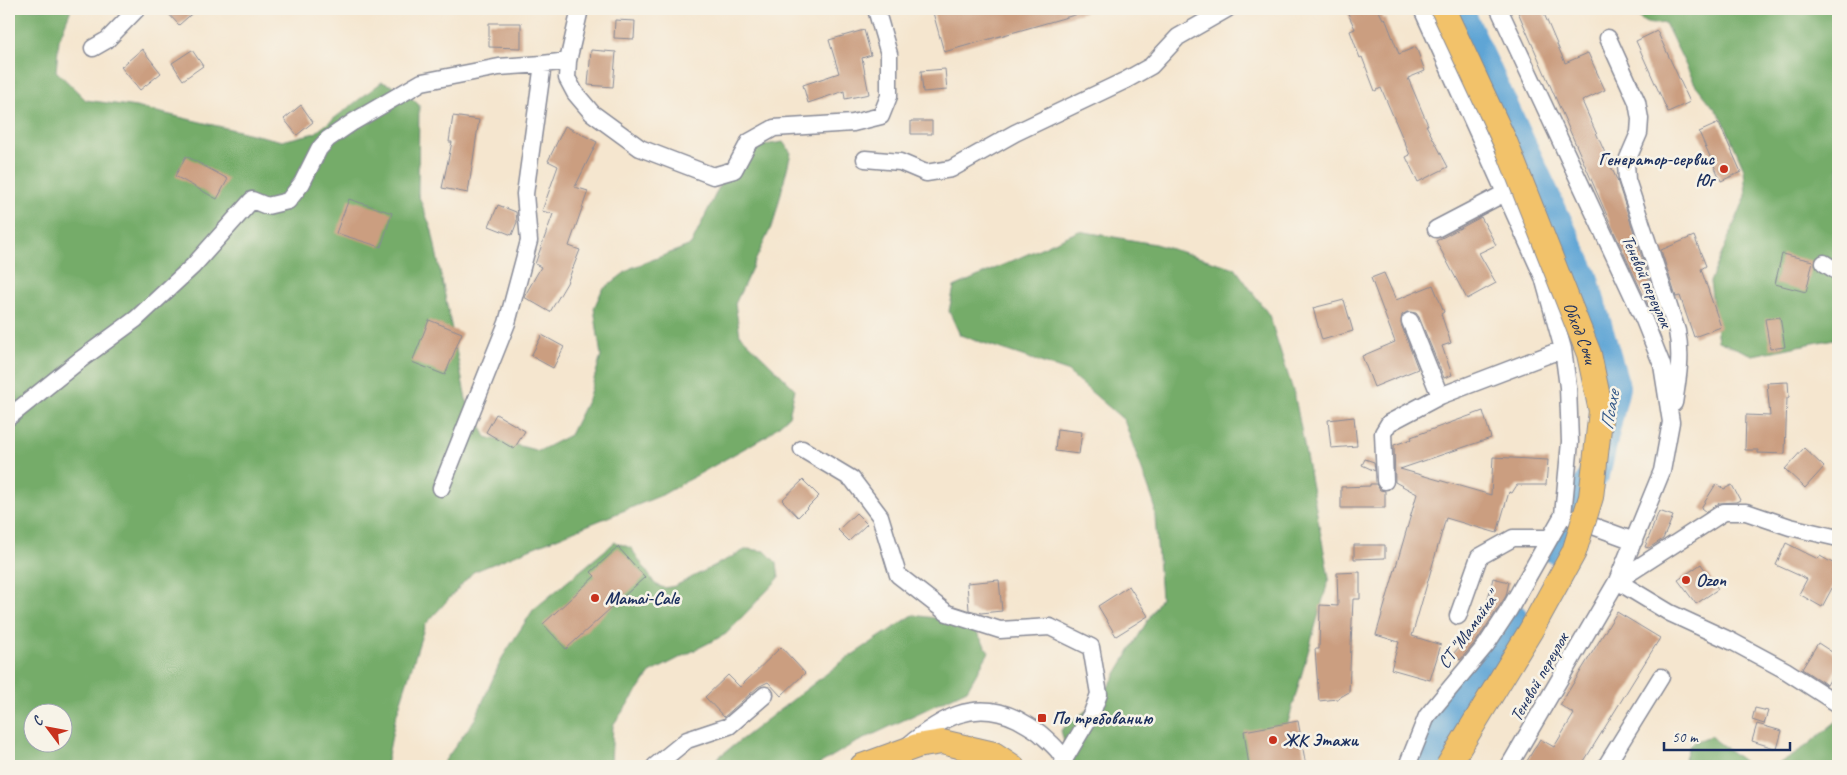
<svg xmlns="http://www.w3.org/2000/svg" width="1847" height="775" viewBox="0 0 1847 775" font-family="Caveat,sans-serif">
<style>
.forest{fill:#74ac69;stroke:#486e64;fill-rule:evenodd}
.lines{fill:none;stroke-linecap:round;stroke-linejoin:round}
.river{stroke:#5fa5d5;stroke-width:30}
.building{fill:#cb9e80}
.minor-casing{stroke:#888a96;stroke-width:19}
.highway-casing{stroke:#888a96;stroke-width:26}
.minor{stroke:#fff;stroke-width:16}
.highway{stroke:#f2c26a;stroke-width:24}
.highway-bridge-casing{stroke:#888a96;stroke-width:26;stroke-linecap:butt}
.highway-bridge{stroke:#f2c26a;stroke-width:24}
.poi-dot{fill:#c8321e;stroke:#f7f3e8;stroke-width:2}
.labels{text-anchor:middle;stroke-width:5;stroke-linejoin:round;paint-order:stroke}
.poi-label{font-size:18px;font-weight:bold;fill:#1b2f5e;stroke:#f7f3e8;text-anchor:start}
.street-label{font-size:18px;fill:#1b2f5e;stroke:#f7f3e8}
.water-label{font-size:19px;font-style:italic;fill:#335888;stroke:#f7f3e8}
</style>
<rect width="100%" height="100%" fill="#f7f3e8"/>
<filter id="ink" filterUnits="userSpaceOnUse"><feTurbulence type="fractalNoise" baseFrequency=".02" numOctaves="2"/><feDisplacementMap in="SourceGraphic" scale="10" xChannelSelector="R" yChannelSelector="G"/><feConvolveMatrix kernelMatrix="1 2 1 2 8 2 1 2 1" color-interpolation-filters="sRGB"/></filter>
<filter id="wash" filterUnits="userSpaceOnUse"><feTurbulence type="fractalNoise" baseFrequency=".0096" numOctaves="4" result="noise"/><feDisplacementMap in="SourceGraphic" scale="20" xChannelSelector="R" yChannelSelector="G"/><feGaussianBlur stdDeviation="1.12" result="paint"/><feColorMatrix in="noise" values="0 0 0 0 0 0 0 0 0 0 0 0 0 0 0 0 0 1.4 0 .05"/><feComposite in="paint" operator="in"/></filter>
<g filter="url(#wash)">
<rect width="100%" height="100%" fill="#f5e6cf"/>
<!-- forest -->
<path class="forest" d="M9,9h62l-12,31 -3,31 30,29 50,7 146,34 33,-8 67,-51 21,8 16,15 -1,89 14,37 34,168 20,38 53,14 31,-16 18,-36 13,-43 -7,-48 8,-18 29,-22 60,-23 40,-83 27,-16 25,-4 8,11 -17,68 -39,83 5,31 55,54 -6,27 -21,19 -106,60 -189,77 -48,53 -30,95 -9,46h-377zM32,712h30v30h-30z
M1635,9h203v327l-4,3 -81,16 -35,-14 -8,-59 36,-86 -2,-27 -22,-51 -27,-34 -30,-61c-16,2 -24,2 -30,-14z
M1079,231l76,13 80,24 34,47 26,82 34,181 -48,169 5,19h-216l-9,-36 40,-31 60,-101 -7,-95 -30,-83 -57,-49 -107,-36 -11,-24 5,-24z
M615,542l16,6 24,36 9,4 11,-2 72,-37 18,2 12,12 2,15 -53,56 -76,39 -37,52 -2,38 3,3h-173l34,-47 27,-61 31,-48z
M913,615l58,8 18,29 -22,38 -116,55 -35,21h-109l136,-105z
M1838,720v46h-63l30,-19z
M1710,736l36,27 8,3h-72l8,-22z"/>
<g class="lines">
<!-- river -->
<path class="river" d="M1458,9l125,268 32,110 -19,84 -43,77
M1425,766l31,-60 57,-88"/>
</g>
<g id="blocks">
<!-- building -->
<path class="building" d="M164,9h33l-18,16z
M932,9h153v3l-141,40z
M1346,9h32l5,10 2,-1 14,36 17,-7 9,24 -17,7 20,47h-2l22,42 -30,15 -12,-25 4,-2 -29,-67 -6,3 -13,-34 -2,1 -10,-27 5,-2z
M1526,9h16l23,54 23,-10 17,37 -23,11 35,79 40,124 -8,3 -34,-73 -97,-222z
M615,20l20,1 -1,18 -20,-1z
M489,23h32v25l-32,-1z
M864,30l7,25 -9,3 7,36 -24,5 -1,-8 -36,12 -5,-18 36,-12 -10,-33z
M1657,31l33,71 -22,10 -32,-71z
M142,49l19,24 -21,17 -19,-23z
M192,50l11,16 -20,14 -11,-17z
M591,50l25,2 -3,35 -25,-2z
M945,69l2,21 -24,2 -2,-21z
M301,105l12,17 -16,13 -13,-16z
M453,116l26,4 -11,73 -26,-5 10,-46h-3z
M911,121h21v13h-21z
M1719,123l22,49 -20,9 -22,-49z
M565,126l32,16 -22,45 13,4 -19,55 11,4 -13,33 -17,29 -26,-15 17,-30 -6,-3 18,-50 -11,-3 16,-45 -10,-5z
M186,156l42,23 -11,20 -42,-23z
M349,199l43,14 -11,34 -45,-14z
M498,205l18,7 1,10 -5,13 -23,-9z
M1481,217l15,28 -17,8 17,30 -29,16 -31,-58z
M1694,236l12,30 -5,3 20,58 -27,10 -14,-41 -4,1 -15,-47z
M1782,254l31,7 -7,31 -31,-8z
M1384,273l12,27 37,-15 11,27 -3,2 10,29 -9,3 10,29 -8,3 -25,-61 -3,-4 -9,-1 -5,3 -1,9 17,45 -44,18 -12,-31 33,-14 -24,-64z
M1344,300l9,31 -31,9 -9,-32z
M1780,317l5,30 -15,2 -5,-30z
M429,320l33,13 -17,42 -33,-13z
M542,335l22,12 -11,21 -22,-12z
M1788,382l1,15 -2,1 -2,56 -27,-1v-3h-13l1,-35 24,1 -3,-33z
M1483,411l8,27 -91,31 91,26 2,-38 55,3 -2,25h-29l-5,8 -3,-1 -12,41 -51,-15 -34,118 29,9 -11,35 -39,-11 8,-27 -23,-7 41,-141 -22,-12 -1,-37 18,-6 -1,-2z
M496,414l29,17 -11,18 -28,-17z
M1354,417l3,29 -26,2 -3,-28z
M1057,429l25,3 -3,22 -24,-3z
M1804,448l20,19 -19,21 -20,-19z
M1365,459l9,3 1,9 -13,-6z
M803,480l16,16 -21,21 -16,-17z
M1370,484h6l4,6 5,1v17h-44v-21l29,-1z
M1716,484l8,5 8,-4 8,15 -4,2 -17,1 -13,9 -5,-4z
M1659,511l14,5 -10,23 -14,9 -4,-1z
M856,513l11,11 -18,17 -11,-11z
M1786,543l32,16 2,-3 18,10v11l-16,30 -23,-13 8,-15 -31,-14z
M1354,545h31v13l-31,1z
M618,547l27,30 -79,72 -23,-25 52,-48 -4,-4z
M1701,564l17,25 -22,15 -18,-24z
M1360,572v27h-7l-4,93 -12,7 -18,2 -4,-52h4l1,-44 18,1 -1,-33z
M1493,578l16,4 -3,14 -28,43 -18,21 -7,-6 30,-35z
M999,580l3,31 -21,2 -12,-3 -2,-27z
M1129,586l19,30 -32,20 -18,-30z
M1617,612l43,26 -79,128h-57l16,-27 14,8 20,-33 -14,-9z
M1818,643l20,13v10l-11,19 -25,-16z
M781,647l24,26 -24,23 -13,-14 -10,5 -34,30 -19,-20 23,-22 12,12z
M1755,708l13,3 -4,13 -12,-4z
M1298,721l8,45h-57l-5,-35z
M1757,724l25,7 -5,18 -25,-8z"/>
</g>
</g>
<g filter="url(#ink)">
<use href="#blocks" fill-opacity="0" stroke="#888a96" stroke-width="1"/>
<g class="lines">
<!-- minor casing -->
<g class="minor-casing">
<path id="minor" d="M580,9l-12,52 -1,17 8,15 17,20 48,35 73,28 21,-6 15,-28 25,-14 79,-5 28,-7 8,-20v-42l-13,-45
M1499,9l145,311 18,45 9,57 -9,49 -45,110 -108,185
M1608,38l29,64 3,17 -1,14 -13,30 1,17 50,151c5,25 1,47 -3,72
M93,48l14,-8 30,-31
M865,159l35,3 26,11 25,-4 64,-36 111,-53 25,-14 27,-29 49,-28
M1436,229l69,-36
M1824,263l14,9
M1410,321l30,75
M9,417l71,-57 56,-41 57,-53 59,-66 15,6 21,-5 14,-18 17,-34 9,-10 25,-17 69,-40 77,-15 44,-3 25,-3
M802,449l50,30 28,37 18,59 49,38 53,17 50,-3 41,20 8,47 -7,19 -28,47
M1385,481l-2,-48 6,-10 51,-27 123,-47
M441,488l66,-165 22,-82 -4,-47 18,-130
M1574,519l60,22
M1617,581l53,32 63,29 52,28 53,34
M1617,581l107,-69h22l44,15 48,11
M1458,616l21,-59 34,-19h37
M906,747c34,-28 67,-49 111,-28 9,5 19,10 26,17 9,8 21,18 22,30
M655,766l32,-26 42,-14 36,-31
M1407,766l20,-50 59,-71 23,-35 54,-95 7,-73 -2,-55 -5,-38 -20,-72 -121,-268
M1606,766l55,-89"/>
</g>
<!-- highway casing -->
<g class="highway-casing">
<path id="highway" d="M862,766l55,-20 25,-4 52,12 18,12"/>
</g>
<!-- minor -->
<use href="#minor" class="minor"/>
<!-- highway -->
<use href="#highway" class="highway"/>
<!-- highway-bridge casing -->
<g class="highway-bridge-casing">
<g id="highway-bridge">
<path id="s1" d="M1443,9l63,135 83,210 12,57 -10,86 -17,55 -43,78 -83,136"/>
</g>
</g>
<!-- highway-bridge -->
<use href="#highway-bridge" class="highway-bridge"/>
</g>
</g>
<!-- markers -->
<g class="poi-dot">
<circle cx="1724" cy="169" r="5"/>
<circle cx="1686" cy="580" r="5"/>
<circle cx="595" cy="598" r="5"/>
<rect x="1037" y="713" width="10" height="10" rx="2.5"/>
<circle cx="1273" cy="740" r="5"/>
</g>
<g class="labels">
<!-- poi labels -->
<g class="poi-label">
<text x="1714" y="165" text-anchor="end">Генератор-сервис<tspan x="1714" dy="21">Юг</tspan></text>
<text x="1696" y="586">Ozon</text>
<text x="605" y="604">Mamai-Cale</text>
<text x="1052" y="724">По требованию</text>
<text x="1283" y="746">ЖК Этажи</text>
</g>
<!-- street labels -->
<g class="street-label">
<text transform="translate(1647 281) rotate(66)" y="6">Теневой переулок</text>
<text dy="6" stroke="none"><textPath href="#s1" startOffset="352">Обход Сочи</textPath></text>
<text transform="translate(1468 630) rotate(-54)" y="6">СТ "Мамайка"</text>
<text transform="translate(1539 677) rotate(-60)" y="6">Теневой переулок</text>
</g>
<!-- water labels -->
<g class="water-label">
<text transform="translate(1609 410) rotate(-80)" y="7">Псахе</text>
</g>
</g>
<!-- margin -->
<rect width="1847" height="775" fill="none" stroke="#f7f3e8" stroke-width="30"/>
<!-- north arrow -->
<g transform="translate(48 728) rotate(302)"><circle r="24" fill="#f7f3e8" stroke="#9fa5b1"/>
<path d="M0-4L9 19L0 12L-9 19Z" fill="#c8321e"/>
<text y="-8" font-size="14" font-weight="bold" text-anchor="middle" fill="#1b2f5e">С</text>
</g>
<!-- scale -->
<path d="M1664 742v8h126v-8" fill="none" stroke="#1b2f5e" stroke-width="2.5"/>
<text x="1672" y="742" font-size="15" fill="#1b2f5e" stroke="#f7f3e8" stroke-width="4" paint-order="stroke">50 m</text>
</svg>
